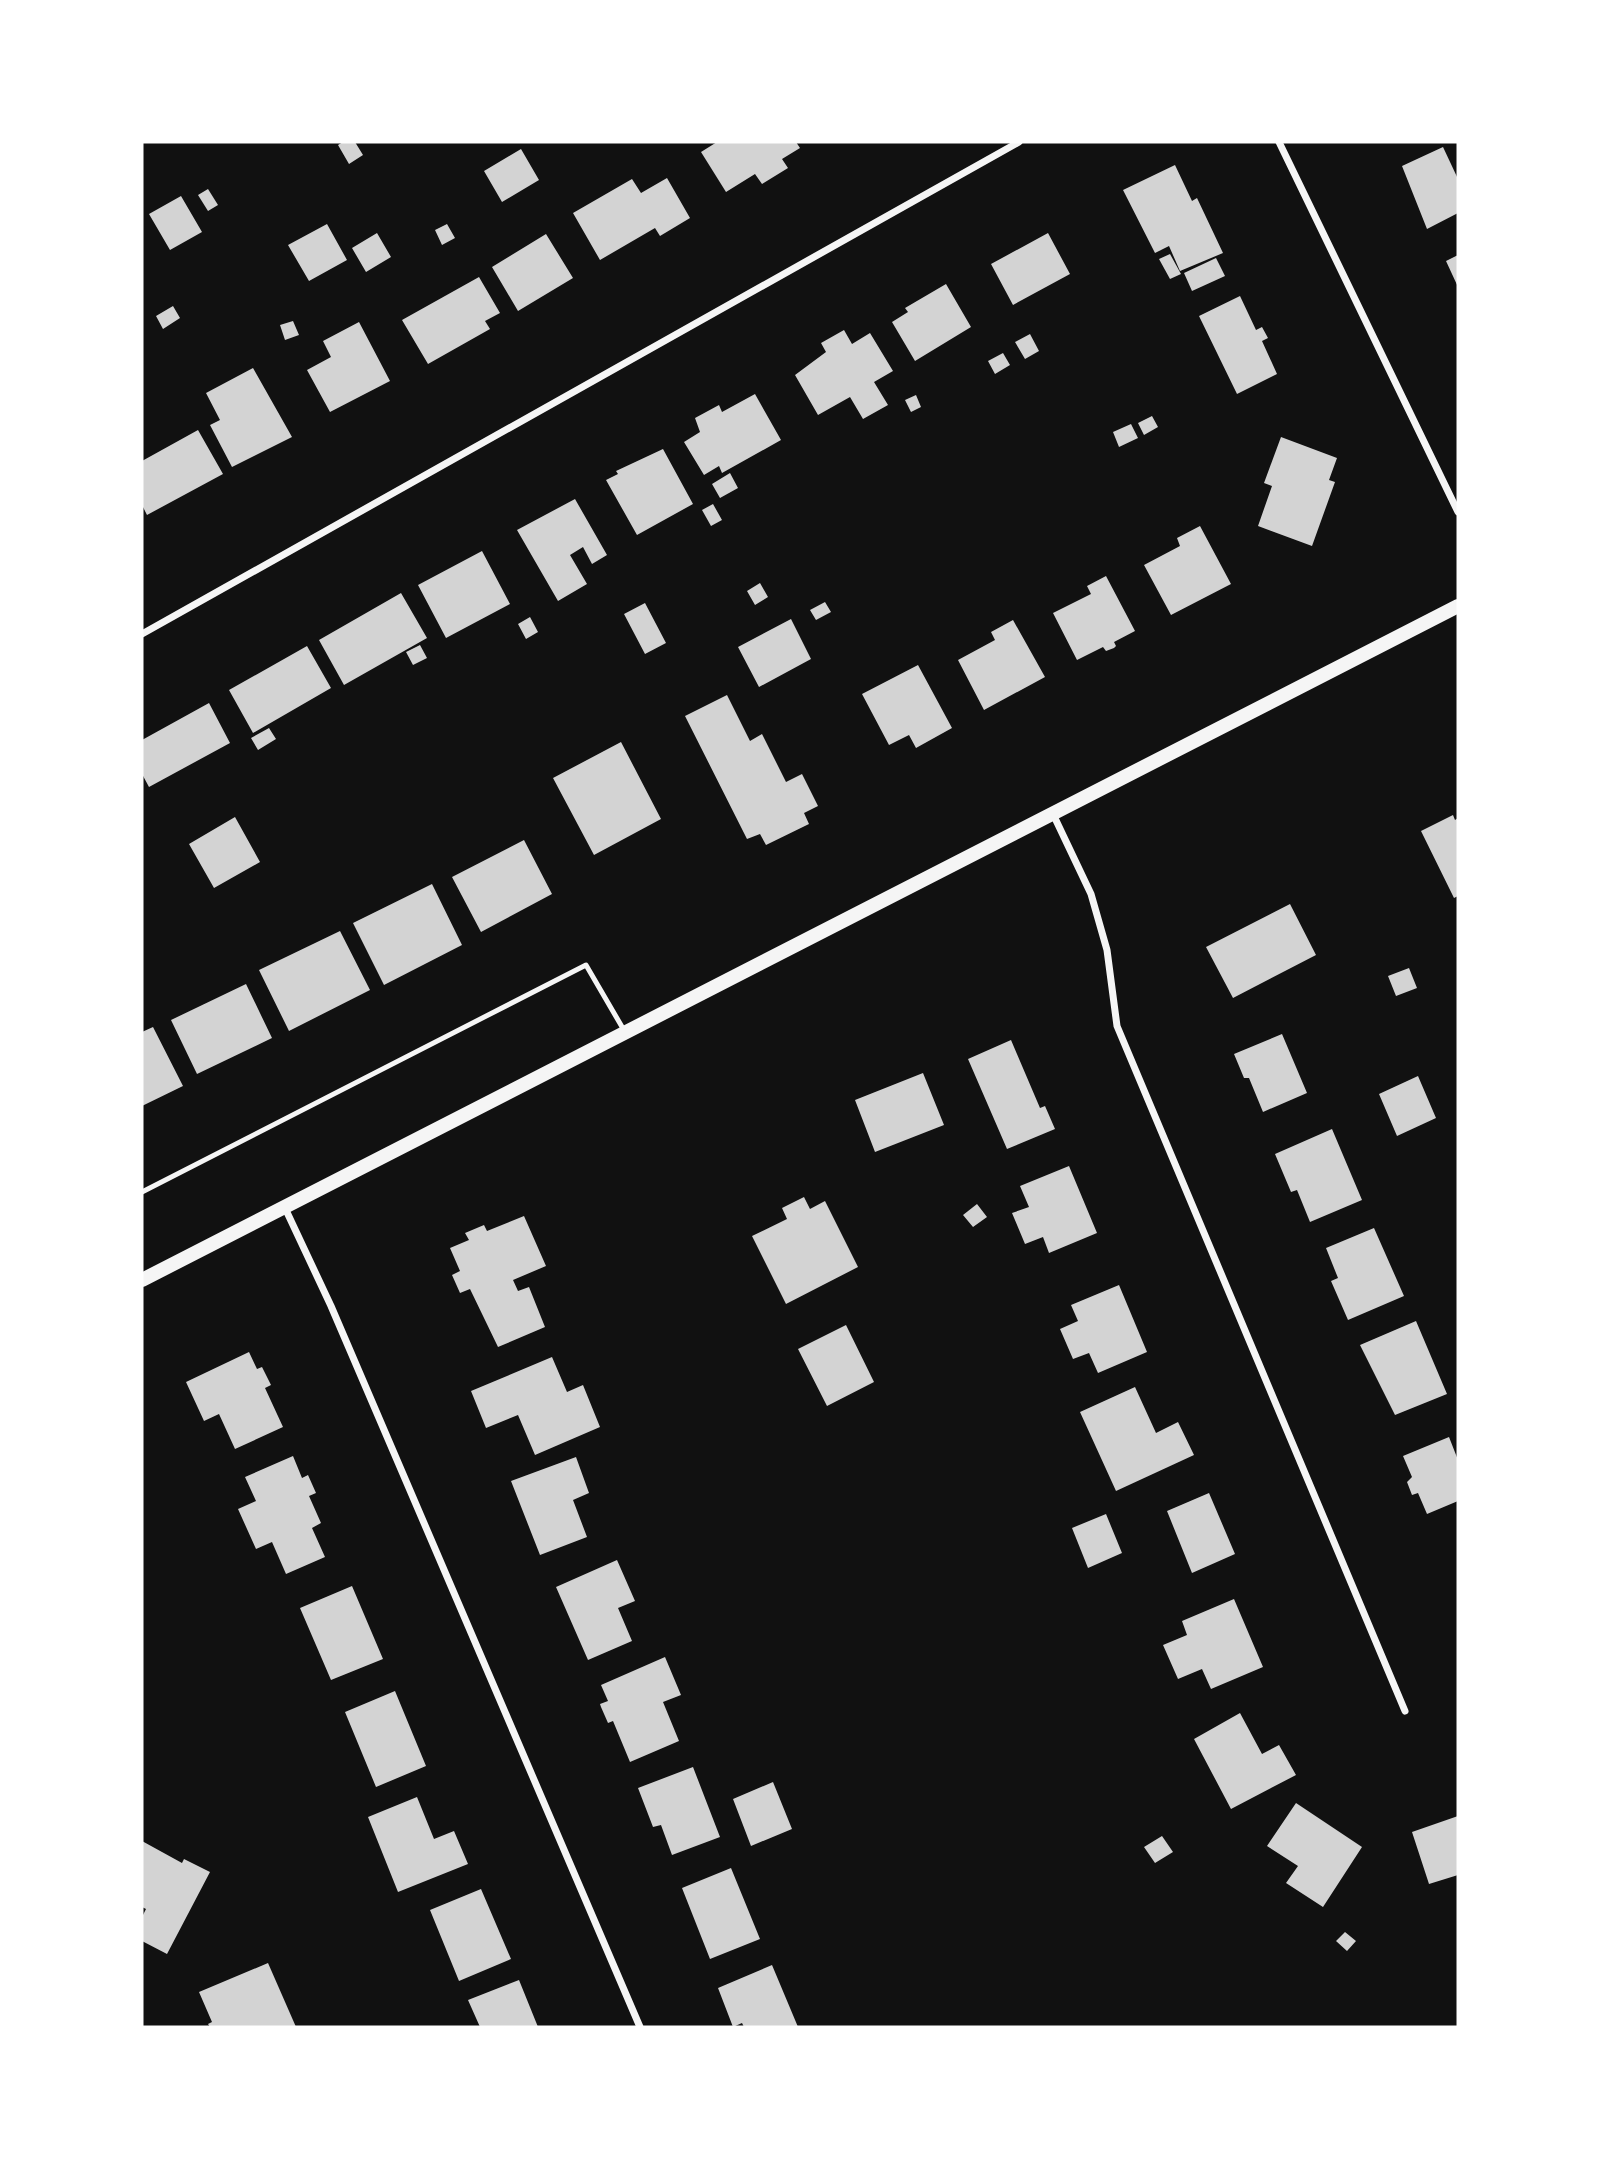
<svg xmlns="http://www.w3.org/2000/svg" width="1600" height="2169" viewBox="0 0 1600 2169" font-family="Raleway,sans-serif">
<style>
.building{fill:#d3d3d3}
.lines{fill:none;stroke-linecap:round;stroke-linejoin:round}
.service{stroke:#f5f5f5;stroke-width:5}
.minor{stroke:#f5f5f5;stroke-width:7}
.secondary{stroke:#f5f5f5;stroke-width:14}
</style>
<rect width="100%" height="100%" fill="#111"/>
<!-- building -->
<path class="building" d="M343,142h12l8,13 -14,9 -11,-19z
M717,142h79l4,6 -18,11 6,9 -26,16 -7,-10 -29,18 -25,-40z
M1443,147l15,32v34l-31,16 -25,-63z
M521,149l18,31 -37,22 -18,-31z
M1175,165l17,36 5,-3 26,55 -43,18 -11,-25 -14,7 -32,-63z
M667,178l23,40 -30,18 -5,-8 -55,32 -27,-47 59,-34 9,14z
M208,189l10,16 -10,6 -10,-16z
M181,196l21,36 -32,18 -21,-36z
M327,224l20,36 -38,21 -21,-36z
M447,224l8,14 -13,7 -7,-15z
M377,233l14,24 -25,15 -14,-24z
M1048,233l22,41 -57,31 -22,-41z
M546,234l27,44 -55,33 -26,-44z
M1170,254l11,20 -11,5 -11,-20z
M1458,255v32l-12,-26z
M1216,258l9,18 -33,15 -8,-18z
M479,277l21,36 -15,8 5,8 -62,35 -26,-44z
M946,284l25,43 -56,34 -23,-39 16,-10 -3,-4z
M1240,296l16,34 6,-3 6,11 -6,3 15,33 -40,20 -38,-78z
M173,306l7,12 -17,11 -7,-13z
M293,321l6,14 -14,5 -5,-15z
M359,322l31,59 -60,31 -23,-42 24,-13 -8,-16z
M844,330l8,14 18,-11 23,38 -19,11 14,23 -25,14 -13,-22 -32,18 -23,-40 31,-23 -5,-9z
M1030,334l9,17 -14,8 -10,-17z
M1003,353l7,12 -15,9 -7,-13z
M253,368l39,69 -60,30 -22,-42 10,-5 -14,-27z
M755,394l26,46 -59,33 -3,-7 -15,9 -20,-33 16,-10 -5,-14 24,-13 3,7z
M916,395l5,12 -10,5 -6,-12z
M1152,416l6,11 -14,8 -6,-12z
M1131,424l7,14 -19,9 -6,-15z
M198,430l25,44 -76,41 -5,-10v-44z
M1281,437l56,21 -8,22 6,2 -23,64 -54,-20 14,-40 -8,-3z
M663,449l30,55 -56,31 -31,-55 12,-6 -2,-3z
M730,473l8,15 -18,10 -8,-14z
M575,499l32,56 -15,9 -9,-17 -13,8 17,29 -29,17 -41,-71z
M713,504l9,16 -11,6 -9,-16z
M1200,526l31,58 -60,31 -27,-50 36,-19 -3,-8z
M482,551l28,53 -64,34 -28,-53z
M1106,576l29,55 -21,11 2,4 -2,2 -8,3 -3,-4 -26,13 -24,-47 38,-19 -4,-8z
M760,583l8,14 -13,8 -8,-14z
M401,593l26,45 -83,47 -25,-45z
M825,602l6,10 -15,8 -6,-10z
M645,603l21,40 -21,11 -21,-40z
M530,617l8,15 -12,7 -8,-15z
M791,619l20,40 -52,28 -21,-40z
M1013,620l32,57 -61,33 -26,-50 37,-20 -4,-8z
M420,645l7,13 -14,7 -7,-13z
M307,646l24,42 -78,45 -24,-43z
M918,665l34,63 -36,20 -7,-13 -20,10 -27,-51z
M727,695l23,46 12,-7 24,48 16,-8 16,32 -14,7 5,11 -43,21 -6,-11 -13,5 -62,-123z
M209,703l21,40 -81,44 -7,-13v-34z
M269,728l7,11 -18,11 -7,-12z
M621,742l40,77 -67,36 -41,-77z
M1453,815l2,5 3,-2v78l-4,2 -33,-67z
M235,817l25,45 -46,26 -25,-44z
M524,840l28,54 -71,38 -29,-55z
M432,884l30,61 -78,40 -31,-62z
M1290,904l26,51 -83,43 -27,-51z
M340,931l30,59 -81,41 -30,-61z
M1409,968l8,20 -21,8 -8,-20z
M246,984l26,54 -75,36 -26,-54z
M153,1027l30,59 -41,20v-74z
M1282,1034l25,59 -44,19 -14,-34h-5l-10,-24z
M1011,1040l29,68 5,-2 10,23 -48,20 -39,-90z
M923,1073l21,52 -69,27 -20,-52z
M1418,1076l18,42 -39,18 -18,-42z
M1332,1129l30,71 -52,22 -13,-32 -6,2 -16,-38z
M1069,1166l28,67 -48,20 -6,-16 -18,7 -13,-31 17,-6 -9,-21z
M804,1197l6,12 15,-8 33,66 -72,37 -34,-68 35,-17 -5,-11z
M977,1204l10,13 -14,10 -10,-12z
M524,1216l22,50 -33,14 5,11 11,-4 16,40 -47,20 -28,-58 -10,4 -8,-18 8,-4 -10,-23 19,-8 -4,-7 19,-8 3,6z
M1374,1228l30,68 -56,24 -17,-39 7,-3 -12,-30z
M1119,1285l28,67 -49,21 -9,-20 -16,6 -13,-30 18,-8 -7,-16z
M1416,1321l31,73 -52,21 -35,-70z
M846,1325l28,57 -47,24 -29,-57z
M249,1352l8,17 5,-2 9,18 -6,3 18,39 -48,22 -16,-35 -15,7 -18,-39z
M552,1357l15,35 16,-7 17,42 -65,28 -17,-40 -32,13 -15,-37z
M1135,1387l21,46 22,-11 16,33 -78,36 -36,-79z
M1449,1437l9,23v41l-31,13 -9,-21 -6,2 -5,-13 5,-5 -9,-21z
M293,1456l9,22 6,-3 8,18 -7,3 12,27 -9,5 13,29 -39,17 -14,-32 -16,7 -18,-40 18,-8 -11,-24z
M576,1457l13,36 -16,7 14,37 -47,18 -29,-74z
M1209,1493l26,61 -43,19 -25,-62z
M1106,1514l16,39 -34,15 -16,-40z
M617,1560l18,41 -17,7 14,33 -44,19 -32,-73z
M352,1586l31,73 -52,21 -31,-72z
M1234,1599l29,68 -52,22 -9,-20 -24,10 -15,-34 24,-10 -5,-14z
M665,1657l16,38 -18,7 16,39 -49,21 -17,-41 -5,2 -7,-16 -1,-3 8,-3 -7,-16z
M395,1691l31,75 -50,21 -31,-75z
M1240,1713l22,41 17,-9 17,30 -65,34 -37,-70z
M693,1767l27,70 -48,18 -11,-30 -8,2 -15,-39z
M773,1782l19,47 -41,17 -18,-47z
M417,1797l17,42 20,-8 14,33 -70,28 -30,-75z
M1296,1803l66,44 -39,60 -37,-24 12,-17 -31,-20z
M1458,1816v59l-29,9 -17,-52z
M1162,1836l11,16 -18,11 -11,-16z
M142,1841l40,22 2,-4 26,13 -43,82 -25,-13v-24l4,-8 -4,-2z
M731,1868l29,71 -50,20 -28,-71z
M481,1889l30,70 -52,22 -29,-71z
M1345,1932l11,9 -9,10 -11,-10z
M268,1963l28,64h-86l-2,-3 4,-2 -13,-30z
M772,1965l26,62h-54l-2,-4 -9,4 -15,-39z
M519,1980l19,47h-58l-12,-27z"/>
<g class="lines">
<!-- service -->
<path class="service" d="M142,1192l444,-227 39,67"/>
<!-- minor -->
<path class="minor" d="M1279,142l179,370
M142,634l877,-492
M1053,814l38,80 16,56 10,76 288,685
M285,1208l46,98 309,721"/>
<!-- secondary -->
<path class="secondary" d="M142,1280l1316,-674"/>
</g>
<!-- border -->
<rect width="1600" height="2169" fill="none" stroke="#ffffff" stroke-width="287"/>
</svg>
